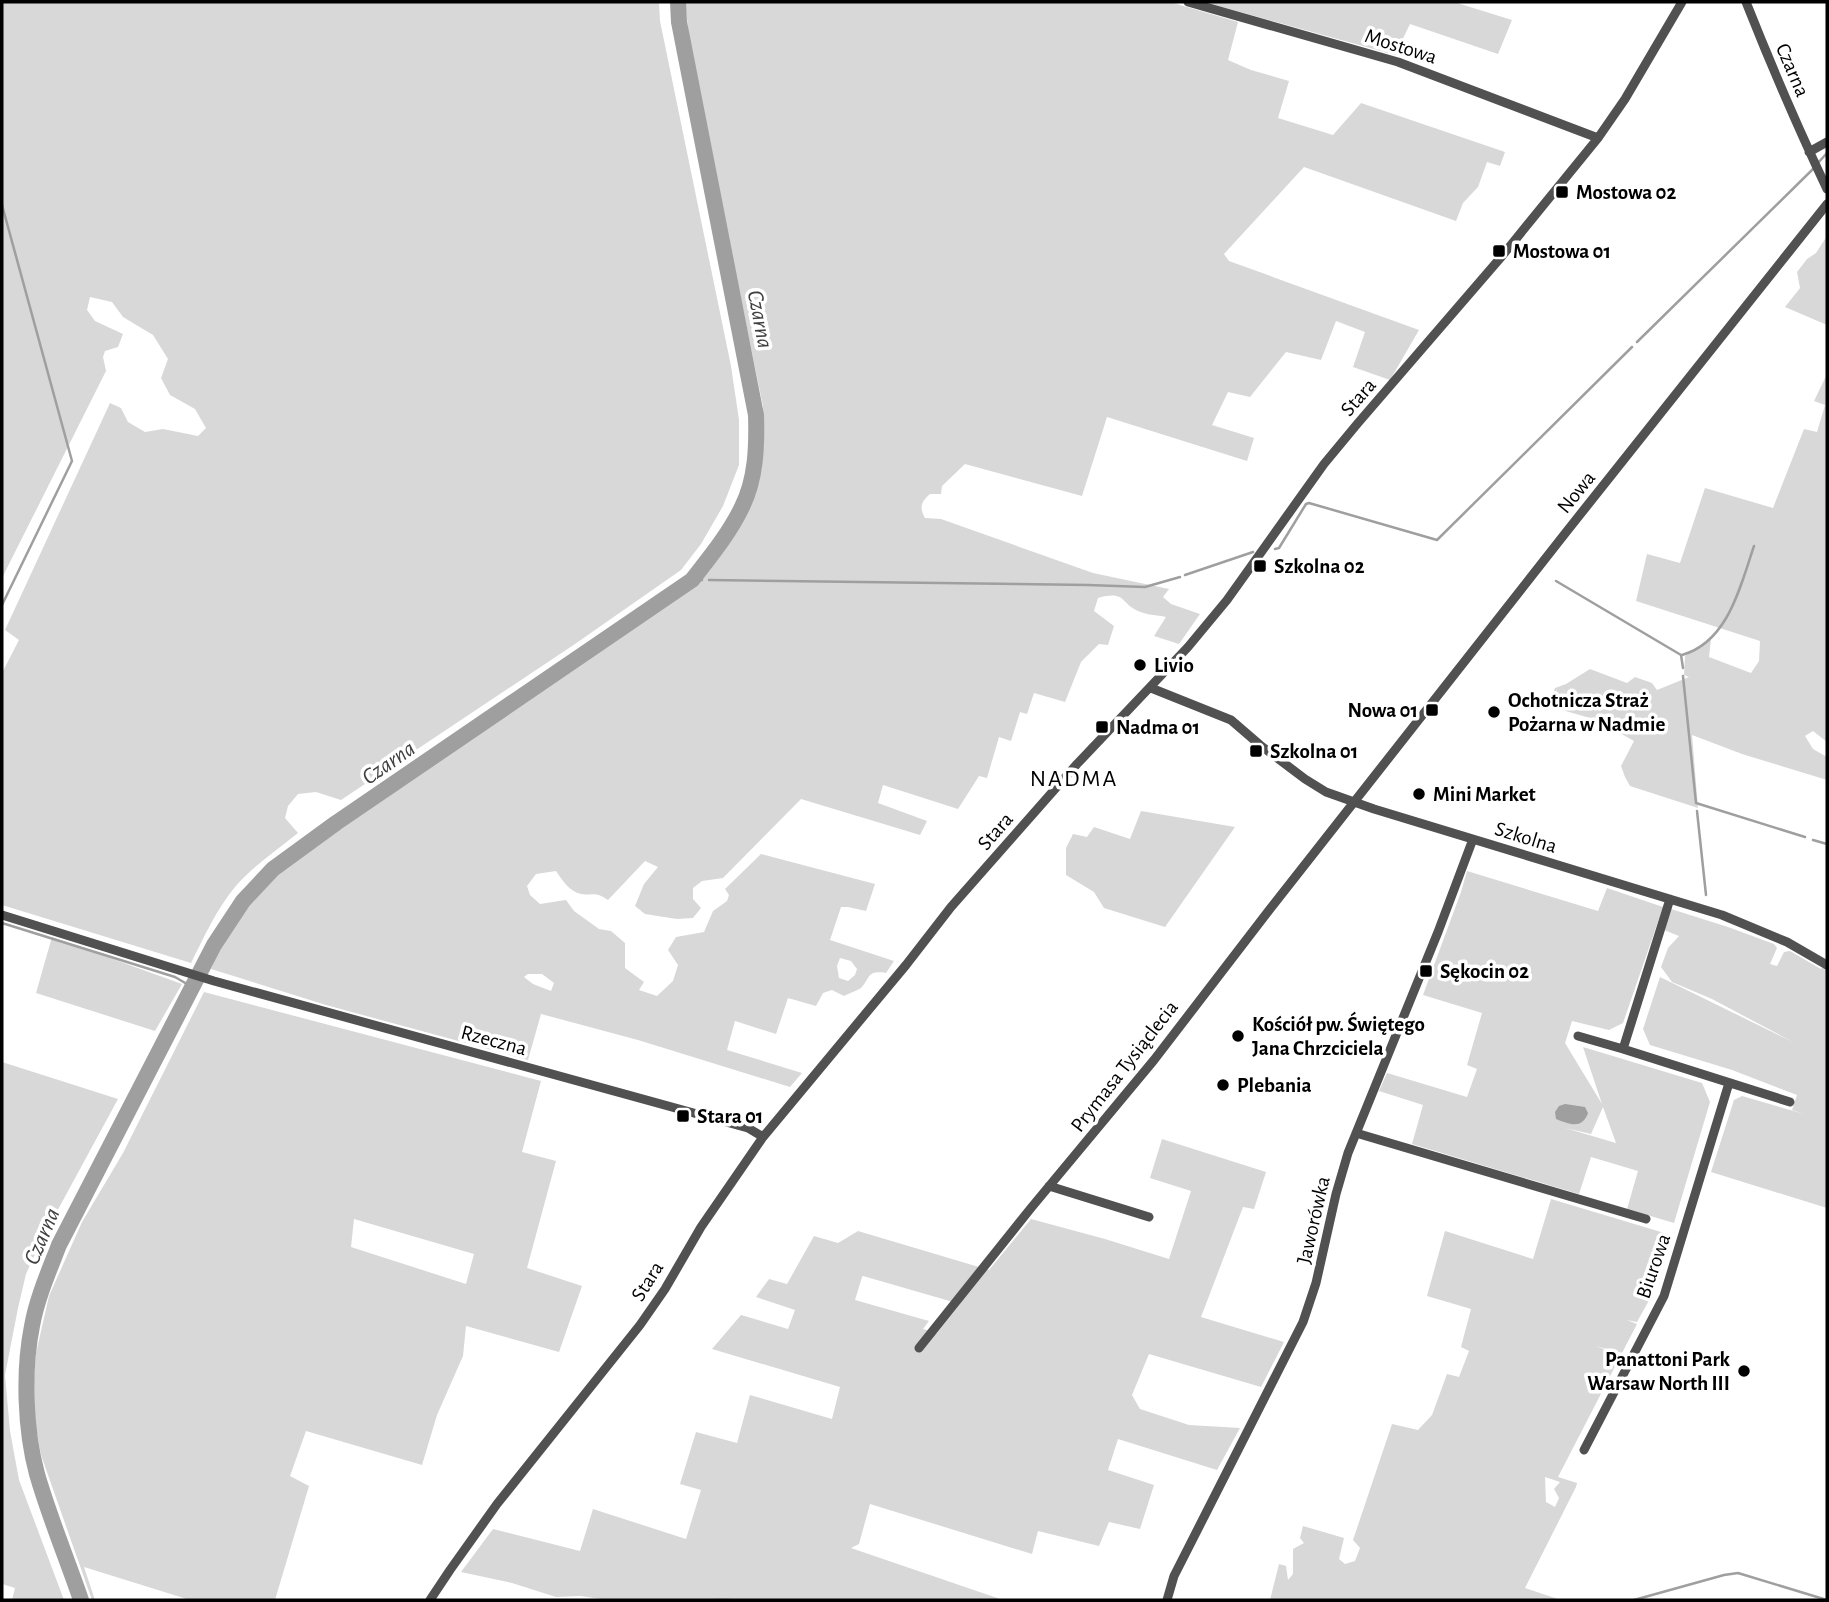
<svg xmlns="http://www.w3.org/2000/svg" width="1829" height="1602" viewBox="0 0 1829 1602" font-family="'Alegreya Sans',sans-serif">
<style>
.green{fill:#d8d8d8;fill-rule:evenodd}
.water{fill:#9f9f9f}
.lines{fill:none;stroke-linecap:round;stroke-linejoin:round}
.stream{stroke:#9f9f9f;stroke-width:2.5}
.river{stroke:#9f9f9f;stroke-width:16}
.minor{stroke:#515151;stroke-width:9}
.poi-dot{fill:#000;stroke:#fff;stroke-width:2.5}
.labels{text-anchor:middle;stroke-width:7;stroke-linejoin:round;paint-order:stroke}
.street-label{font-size:21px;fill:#000;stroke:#fff}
.poi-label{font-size:21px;font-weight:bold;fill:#000;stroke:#fff;text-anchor:start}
.water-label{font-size:23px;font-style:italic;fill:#404040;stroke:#fff}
.quarter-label{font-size:24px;letter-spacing:2px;fill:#000;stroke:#fff}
</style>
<rect width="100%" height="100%" fill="#fff"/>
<!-- green -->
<path class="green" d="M2,2h657l1,19 71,345 8,54v45l-16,41 -22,38 -20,26 -106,74 -234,156 -25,-8 -18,2 -10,12 -3,12 13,15c-21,17 -45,33 -63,54 -19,23 -31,50 -44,76l-189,-58v-232l17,-33 -14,-10 105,-227 11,5 7,14 17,10 18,-3 35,7 8,-8 -11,-19 -25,-14 -9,-17 7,-19 -15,-24 -30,-18 -11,-15 -22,-5 -3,13 8,11 28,13 -5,13 -13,4 -2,6 3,14 -104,207z
M685,2h485l68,20 -10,38 23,10 38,11 -11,37 55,17 28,-32 144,49 -5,14 -13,-4 -9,25 -15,16 -7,18 -152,-54 -80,87 5,7 190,69 -29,50 -37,-13 12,-35 -29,-11 -15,39 -35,-8 -36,45 -22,-5 -16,33 42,13 -7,23 -140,-44 -25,79 -117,-32 -23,22 -1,8h-11c-9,8 -11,13 -5,24l16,1 152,54 76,16 -6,8 8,7 29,10 -21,30 -25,-8 12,-19c-9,-2 -20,-2 -28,-6 -18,-8 -12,-21 -40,-13l-4,13 20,15 -6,19 -9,-1 -18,18 -16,40 -31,-9 -7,21 -7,-2 -9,29 -12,-4 -12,41 -8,-2 -21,33 -75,-24 -5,18 49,18 -7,14 -119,-36 -78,79 -21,3 -9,7v11l8,9 -8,10 -16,1 -32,-5 -10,-8 9,-22 14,-17 -13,-6 -37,39c-14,-9 -13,-4 -27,-6 -11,-2 -19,-14 -25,-23l-20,3 -9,12 3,9 10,9 26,-4 8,11 25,18 12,2 14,12v25l19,14 -5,8 18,6 16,-15 5,-16 -10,-15 8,-13 28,-5 9,-21 14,-10 2,-6 -4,-6 36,-35 114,30 -9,27 -18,-4h-7l-11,33 64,21 -8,12c-20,-3 -15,5 -25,15 -4,3 -12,5 -17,8l-12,-6 -9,3 -7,13 -28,-8 -12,36 -41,-13 -8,29 75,23 -12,14 -152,-47 -97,-26 -13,46 -202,-55 -115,-36 6,-14 25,-43 34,-38 61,-43 299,-205 69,-50 33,-49 17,-40 9,-41 -1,-40 -70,-339zM840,958l11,3 6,8 -2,6 -7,6 -9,-3 -2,-12zM528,974h14l12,9 -3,8 -18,-7 -9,-7z
M1204,2h250l58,18 -14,34 -88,-30 -15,31z
M1827,236v89l-42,-18 15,-19 -3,-16 10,-13 9,-6z
M1827,374v368l-14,-11 -8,5 8,13 14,8v23l-85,-26 -50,-19 6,73 -68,-22 -5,-9 -4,-11 13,-25 -37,-21 -49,-14 7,-18 11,-4 24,-15 37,14 8,-6 17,6 5,7 32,-13 -5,-2 1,-19 26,-17 -2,18 42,16 8,-12 1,-20 -124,-40 11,-47 33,9 25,-75 68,20 31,-79 13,3 8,-27 -11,-4z
M1141,811l94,16 -70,100 -61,-19 -10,-16 -28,-17v-27l7,-14 14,3 7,-10 36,12z
M1467,871l131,40 9,-23 56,19 -40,116 -14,7 -37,-9 -7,22 37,61 -19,-57 119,36 8,19 -36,121 -47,-14 11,-38 -47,-14 -12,37 -167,-50 11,-39 -44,-14 8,-18 80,24 10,-28 -10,-4 15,-52 -59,-18 38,-103zM1603,1107l13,36 -51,-15 26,6z
M1671,909l57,18 46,17 3,4 -7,16 7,2 7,-14 6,-1 31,18 6,-10v249l-116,-36 23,-72 8,-4 62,18 -12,-4 5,-15 -65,-25 -82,-25 -7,-16 17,-52 133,65 -81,-43 -40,-17 -11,-15 7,-19 11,-12 -15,-6z
M52,937l130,47 -27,47 -119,-38z
M204,992l337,89 -19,71 34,9 -29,107 55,18 -23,66 -93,-26 -3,30 -26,59 -15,50 -116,-34 -16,45 19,10 -34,114h-85l-106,-33 11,33h-3l-51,-145 -9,-51 4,-51 13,-57 33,-74 41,-69zM354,1219l120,35 -8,30 -115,-37z
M2,1062l116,37 -76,140 -16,35 -8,34 -13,67 5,56 9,49 45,120h-52l3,-12 -13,-4z
M1162,1139l104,33 -12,37 -11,-2 -42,110 83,25 -23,45 -112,-33 -17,41 8,14 49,16 51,3 -23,42 -99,-31 -10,31 46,15 -14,44 -31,-7 -10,24 -61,-15 -6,23 -162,-50 -11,40 -8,4 152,52h-394l-29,-4 -24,1 -44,-14 -51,-11 32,-43 87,22 13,-42 93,30 15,-49 -21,-6 16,-52 41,11 13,-48 82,24 8,-32 -128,-38 29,-34 47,14 7,-19 -39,-13 13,-18 18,5 27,-48 24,7 20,-12 131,39 42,-51 74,20 64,20 22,-68 -41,-13zM862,1277l1,-1 97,28 -23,29 -14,-4 6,-8 -74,-21z
M1551,1199l120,36 -19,60 -15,27 -10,-2 10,4 -15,29 -27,-7 26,9 -63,122 19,6 -1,4 -51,101 36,12h-291l9,-36 7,2 2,14 5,-6v-25l11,-6 -4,-5 3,-12 41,12 -5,21 6,5 10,-3 5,-13 -7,-8 39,-116 26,6 14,-15 15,-41 12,3 10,-26 -8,-4 10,-38 -44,-13 18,-65 88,28zM1545,1477l15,5 -6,7 5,9 -4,9 -9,-5z"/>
<!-- water -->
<path class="water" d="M1565,1104l20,3 3,6c-6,17 -19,11 -32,6l-1,-7 4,-6z"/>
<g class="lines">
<!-- stream -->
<path class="stream" d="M1817,164l10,-11
M2,205l70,256 -70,144
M1637,342l176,-173
M1275,549l4,-1 27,-44 3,-1 128,37 195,-193
M1185,575l68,-23
M692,580h10
M709,580l379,5 57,2 35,-10
M1556,581l125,74 2,13
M1682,655c46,-13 58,-68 72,-109
M1683,676l13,127 109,34
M1697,811l9,84
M1813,840l14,4
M2,923l173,54 17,10
M714,1600h15
M1634,1600l90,-25 14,-2 89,27"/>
<!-- river -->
<path class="river" d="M81,1600c-14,-41 -32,-84 -44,-126 -12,-44 -14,-103 -5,-148 5,-28 17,-55 27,-81l155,-300 29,-44 30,-32 63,-46 356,-243c18,-23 37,-46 50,-73 14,-28 15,-61 14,-92l-77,-393 -1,-20"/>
<!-- minor -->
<path class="minor" d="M1188,2l210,60 200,76
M1746,2c25,63 52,126 81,187
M1809,152l18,-10
M1151,688l80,32 29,25 45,34 21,13 48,17 348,106 65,27 40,23
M1670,899l-47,150 167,53
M2,915l212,66 534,147 15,9
M1578,1036l45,13
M1356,1133l290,86
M1049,1186l100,31
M919,1348l112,-140 123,-148 116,-151 297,-378 260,-327
M1584,1450l80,-154 65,-213
M430,1600l20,-30 47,-66 143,-179 25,-36 36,-62 62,-90 143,-172 45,-58 126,-143 111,-117 39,-47 97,-136 34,-41 144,-167 96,-118 27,-39 57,-97
M1167,1600l7,-24 129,-254 13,-39 20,-89 12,-41 90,-221 35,-93"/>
</g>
<!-- markers -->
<g class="poi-dot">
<rect x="1555" y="185" width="14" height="14" rx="3.5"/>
<rect x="1492" y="244" width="14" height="14" rx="3.5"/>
<rect x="1253" y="559" width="14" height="14" rx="3.5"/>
<circle cx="1140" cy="665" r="7"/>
<rect x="1425" y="703" width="14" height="14" rx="3.5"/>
<circle cx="1494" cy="712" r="7"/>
<rect x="1095" y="720" width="14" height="14" rx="3.5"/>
<rect x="1249" y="744" width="14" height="14" rx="3.5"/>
<circle cx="1419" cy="794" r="7"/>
<rect x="1419" y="964" width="14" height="14" rx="3.5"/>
<circle cx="1238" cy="1036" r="7"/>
<circle cx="1223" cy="1085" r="7"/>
<rect x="676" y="1109" width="14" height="14" rx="3.5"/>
<circle cx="1744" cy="1371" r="7"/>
</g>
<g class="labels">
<!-- street labels -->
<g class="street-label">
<text transform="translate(1401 46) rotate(18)" y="7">Mostowa</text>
<text transform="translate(1793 70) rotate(67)" y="7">Czarna</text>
<text transform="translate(1358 397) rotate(-49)" y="7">Stara</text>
<text transform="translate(1576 492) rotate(-51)" y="7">Nowa</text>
<text transform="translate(995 831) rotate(-49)" y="7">Stara</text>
<text transform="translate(1526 837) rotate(17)" y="7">Szkolna</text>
<text transform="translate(494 1040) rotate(15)" y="7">Rzeczna</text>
<text transform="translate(1124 1066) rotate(-52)" y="7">Prymasa Tysiąclecia</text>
<text transform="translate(1313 1220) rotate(-77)" y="7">Jaworówka</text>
<text transform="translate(1653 1266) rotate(-71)" y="7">Biurowa</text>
<text transform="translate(647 1281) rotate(-58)" y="7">Stara</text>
</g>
<!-- poi labels -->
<g class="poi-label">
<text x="1576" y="199">Mostowa 02</text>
<text x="1513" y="258">Mostowa 01</text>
<text x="1274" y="573">Szkolna 02</text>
<text x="1154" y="672">Livio</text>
<text x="1508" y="707">Ochotnicza Straż<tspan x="1508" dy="24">Pożarna w Nadmie</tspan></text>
<text x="1418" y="717" text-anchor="end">Nowa 01</text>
<text x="1116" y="734">Nadma 01</text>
<text x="1270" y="758">Szkolna 01</text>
<text x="1433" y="801">Mini Market</text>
<text x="1440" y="978">Sękocin 02</text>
<text x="1252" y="1031">Kościół pw. Świętego<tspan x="1252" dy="24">Jana Chrzciciela</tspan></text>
<text x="1237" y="1092">Plebania</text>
<text x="697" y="1123">Stara 01</text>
<text x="1730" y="1366" text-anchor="end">Panattoni Park<tspan x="1730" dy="24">Warsaw North III</tspan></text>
</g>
<!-- water labels -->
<g class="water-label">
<text transform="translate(761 319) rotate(79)" y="8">Czarna</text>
<text transform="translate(388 762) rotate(-35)" y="8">Czarna</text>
<text transform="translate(41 1236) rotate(-67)" y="8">Czarna</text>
</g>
<!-- quarter labels -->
<g class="quarter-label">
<text x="1074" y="786">NADMA</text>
</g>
</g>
<!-- border -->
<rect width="1829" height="1602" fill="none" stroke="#000000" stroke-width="7"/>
</svg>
